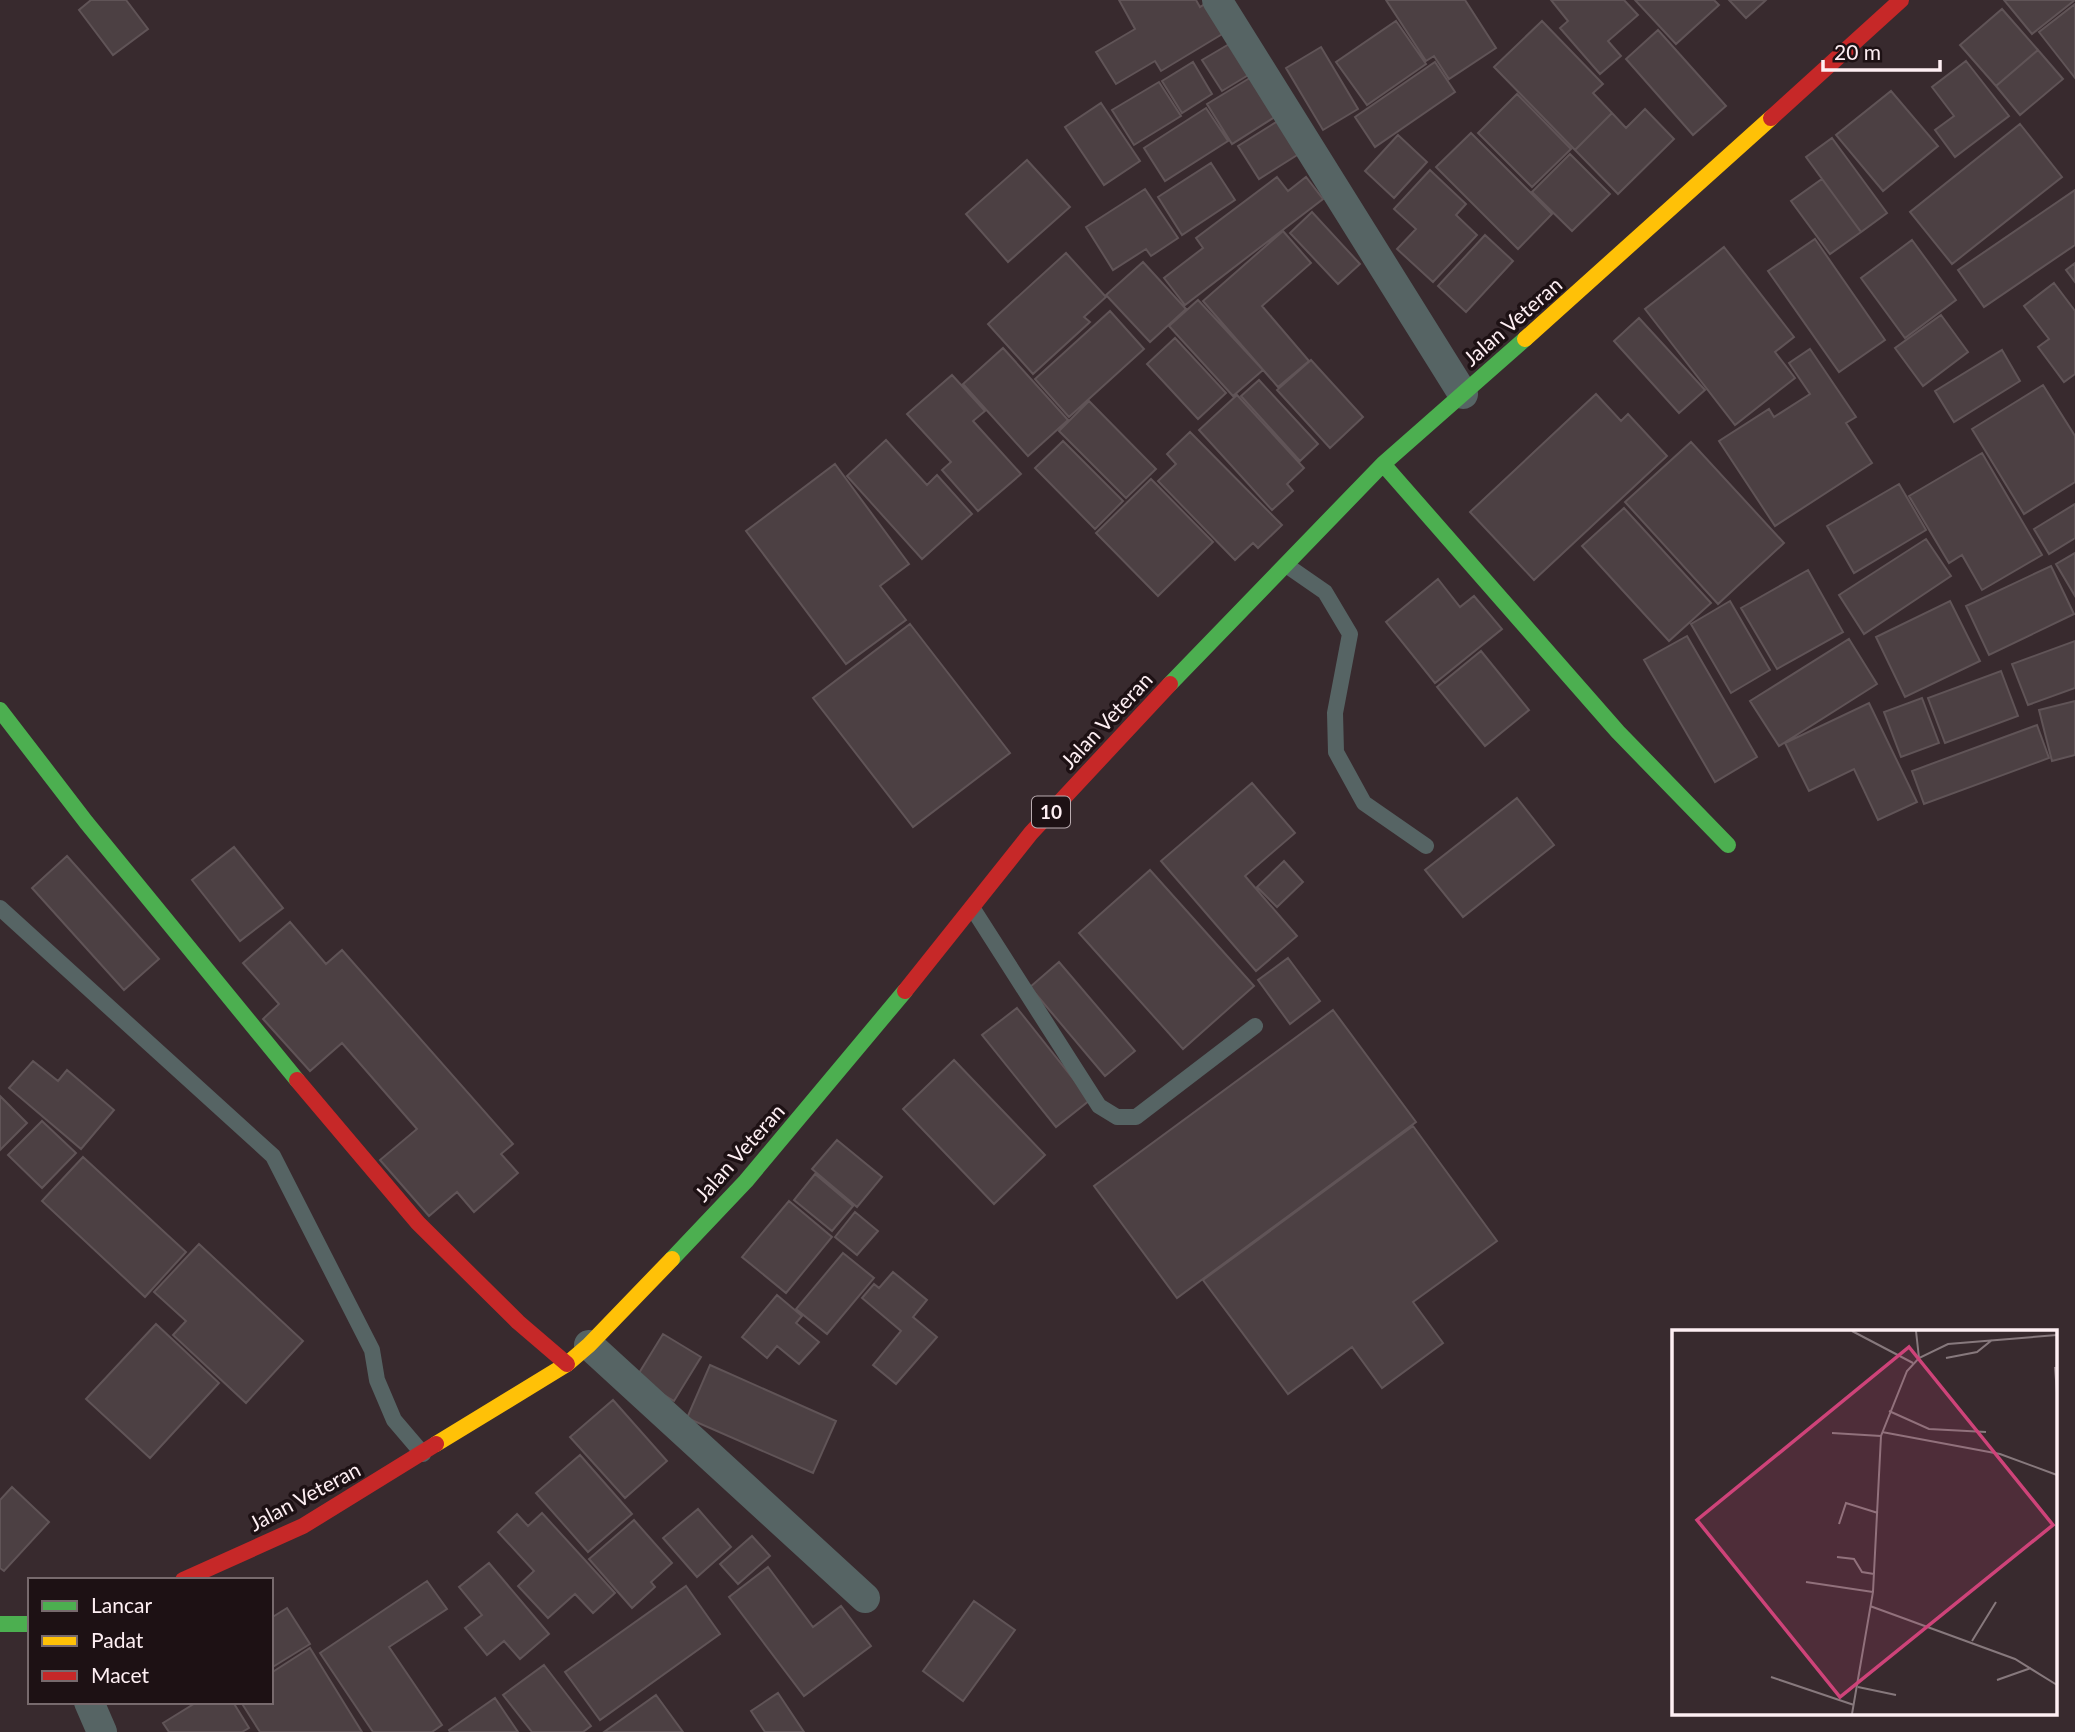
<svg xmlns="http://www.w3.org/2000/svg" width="2075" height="1732" viewBox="0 0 2075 1732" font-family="Lato,sans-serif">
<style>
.building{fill:#4c4043;stroke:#605457;stroke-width:2}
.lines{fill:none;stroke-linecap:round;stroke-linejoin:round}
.lane{stroke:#566464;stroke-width:16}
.street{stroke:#566464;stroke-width:30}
.fast{stroke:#4caf50;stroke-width:16}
.slow{stroke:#ffc107;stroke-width:16}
.jam{stroke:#c62828;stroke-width:16}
.labels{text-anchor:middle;stroke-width:7;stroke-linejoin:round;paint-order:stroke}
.shield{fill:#1d1114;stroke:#baacb0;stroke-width:2}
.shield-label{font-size:19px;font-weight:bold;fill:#feeff3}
.street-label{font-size:21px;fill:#feeff3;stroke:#1d1114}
.inset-road{fill:none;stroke:#87797d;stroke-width:2}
.view{fill:#ce4379;fill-opacity:0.15;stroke:#ce4379;stroke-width:3.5}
.inset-edge{fill:none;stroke:#feeff3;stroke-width:3.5}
</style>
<rect width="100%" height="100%" fill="#382a2e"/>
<!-- building -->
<path class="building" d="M91,0h35l22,29 -35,26 -34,-45z
M1119,0h77l4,7 11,-7 18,30 -68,41 -6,-10 -39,23 -20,-32 39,-23z
M1386,0h79l31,48 -47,31 -15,-23 -8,5z
M1551,0h73l14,15 -30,26 13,15 -21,18 -40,-46 8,-7z
M1635,0h79l5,5 -43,39z
M1729,0h37l-20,18z
M2004,0h71l-43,34z
M2075,4v74l-36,-46z
M2002,9l36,41 -42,36 -36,-41z
M1396,21l30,43 -59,41 -31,-43z
M1542,21l61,63 -10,9 19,20 -37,37 -81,-83z
M1658,30l68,76 -33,29 -67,-76z
M1236,40l19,31 -33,20 -20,-31z
M1321,47l37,62 -35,21 -37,-62z
M2038,50l25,29 -43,36 -24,-29z
M1966,61l43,55 -54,41 -20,-27 19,-14 -22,-29z
M1193,62l19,32 -30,19 -20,-32z
M1435,62l20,30 -80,55 -20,-30z
M1253,76l25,39 -46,29 -25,-40z
M1159,82l22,34 -47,29 -22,-35z
M1891,91l47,55 -55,45 -47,-56z
M1517,94l54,55 -39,38 -54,-54z
M1101,103l39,58 -36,24 -39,-58z
M1206,108l22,33 -63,40 -21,-33z
M1645,109l29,30 -56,55 -43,-44 37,-37 14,15z
M1281,119l21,33 -43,27 -21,-33z
M2020,124l42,53 -110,87 -42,-52z
M1471,133l81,81 -34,35 -82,-82z
M1398,135l29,27 -33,36 -29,-27z
M1832,138l55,75 -26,19 -55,-75z
M1570,154l40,40 -38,37 -40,-39z
M1027,160l43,47 -62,55 -42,-48z
M1211,163l24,37 -53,35 -24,-38z
M1430,170l36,34 -10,11 21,20 -44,47 -36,-33 19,-20 -22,-20z
M1277,177l11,14 18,-14 17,22 -138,106 -21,-27 39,-30 -7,-10z
M1822,179l39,53 -31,22 -39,-53z
M1145,189l33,49 -27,18 -5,-7 -33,21 -27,-43z
M2075,190v55l-91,62 -26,-37z
M1312,212l48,52 -22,20 -48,-51z
M1283,231l28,32 -49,43 47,55 -31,26 -75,-86z
M1485,235l28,26 -47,51 -28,-26z
M1815,239l70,101 -46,32 -71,-101z
M1912,240l44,60 -51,38 -44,-60z
M1724,247l70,90 -19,15 20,26 -60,47 -90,-116z
M1066,253l40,44 -22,20 6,5 -57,52 -45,-50z
M1143,262l43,47 -36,33 -44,-47z
M2075,263v19l-9,-12z
M2054,283l21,28v63l-11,8 -26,-35 11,-8 -25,-33z
M1198,300l65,70 -30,26 -64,-70z
M1110,311l34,38 -75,68 -34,-38z
M1941,315l27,37 -45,34 -28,-38z
M1639,318l66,72 -26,23 -65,-72z
M1175,338l51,55 -28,26 -51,-55z
M1003,348l65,72 -40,36 -65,-72z
M1810,349l46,68 -10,6 26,40 -97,63 -56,-85 50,-32 5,8 36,-23 -21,-31z
M2002,350l18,31 -66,41 -19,-31z
M1311,360l52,57 -33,31 -53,-58z
M952,375l33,36 -12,10 48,53 -43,37 -36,-41 9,-8 -44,-48z
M1259,380l59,64 -18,17 -59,-65z
M2043,385l32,51v46l-51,32 -52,-85z
M1596,394l25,27 7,-7 39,42 -133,124 -64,-68z
M1237,395l67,73 -17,16 6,7 -21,19 -73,-80z
M1089,401l67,68 -30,29 -67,-67z
M1190,432l92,93 -24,23 -5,-5 -18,17 -77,-79 18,-17 -9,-10z
M886,440l41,45 10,-10 35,39 -50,45 -75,-83z
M1063,441l60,60 -28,28 -60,-61z
M1691,442l93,101 -66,61 -93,-102z
M1982,453l60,102 -60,35 -20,-35 -13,8 -40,-67z
M835,464l74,100 -29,22 26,34 -60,44 -100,-133z
M1151,479l62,63 -55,54 -62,-63z
M1899,484l27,46 -72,43 -27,-47z
M2075,504v34l-26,16 -15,-25z
M1624,508l87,95 -42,38 -87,-95z
M1926,539l25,37 -87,58 -25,-39z
M2075,553v43l-19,-32z
M2051,566l23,48 -85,41 -23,-49z
M1808,570l35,62 -66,37 -36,-61z
M1438,579l22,28 14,-11 28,33 -67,54 -49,-61z
M1730,601l40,69 -39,23 -40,-69z
M1950,601l30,60 -75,36 -29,-60z
M910,624l100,129 -97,74 -100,-129z
M1687,636l70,121 -42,25 -71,-122z
M1849,639l28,45 -98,62 -29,-45z
M2075,641v47l-47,17 -16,-41z
M1481,651l48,59 -44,36 -48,-59z
M2001,671l17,45 -73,27 -17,-45z
M1922,698l17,45 -38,14 -17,-45z
M2075,701v54l-23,6 -13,-51z
M1869,703l48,99 -39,18 -24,-51 -45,22 -24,-48z
M2037,725l12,33 -125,46 -12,-33z
M1252,783l43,50 -50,43 52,60 -41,35 -95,-110z
M1517,798l37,47 -91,72 -38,-47z
M234,847l49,61 -43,33 -48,-61z
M67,856l92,103 -35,31 -92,-102z
M1284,861l19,21 -26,25 -20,-20z
M1150,870l104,116 -71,63 -104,-116z
M290,922l36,42 16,-14 171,194 -12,10 17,19 -44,39 -17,-20 -28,24 -49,-56 37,-31 -75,-86 -32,28 -47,-52 16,-15 -36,-41z
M1288,958l32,43 -30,23 -32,-44z
M1059,962l76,89 -30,25 -75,-89z
M1017,1008l73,92 -34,27 -74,-92z
M1333,1010l83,112 -239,176 -83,-112z
M954,1060l91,95 -51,49 -91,-95z
M33,1061l25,20 9,-11 47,40 -33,39 -72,-61z
M0,1096l27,27 -27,27z
M42,1121l34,32 -34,35 -34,-33z
M1413,1126l84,115 -84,61 30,41 -61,45 -30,-41 -64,47 -85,-114z
M837,1140l45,37 -25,30 -45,-38z
M83,1157l103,95 -41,45 -103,-96z
M815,1174l38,32 -21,25 -38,-31z
M789,1201l43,36 -46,56 -44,-36z
M855,1212l23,19 -21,24 -22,-18z
M199,1244l104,97 -57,62 -73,-68 13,-14 -32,-29z
M843,1253l31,25 -47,56 -31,-25z
M893,1272l34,28 -14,17 24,20 -41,47 -23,-19 28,-34 -39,-33 12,-14 5,4z
M777,1295l25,21 -6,7 23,19 -20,22 -22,-18 -10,12 -25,-21z
M156,1324l63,59 -69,75 -64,-59z
M663,1334l38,23 -27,44 -38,-23z
M710,1365l126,56 -23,52 -126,-55z
M613,1400l54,61 -42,37 -55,-61z
M580,1455l52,59 -44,38 -52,-59z
M12,1487l37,35 -45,49 -4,-3v-68z
M698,1509l33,38 -34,30 -34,-39z
M542,1513l73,80 -22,20 -18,-19 -27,24 -30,-32 16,-15 -36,-39 19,-18 11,12z
M634,1520l38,43 -21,19 4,5 -23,21 -43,-49z
M752,1536l18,20 -32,28 -18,-20z
M489,1563l60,71 -29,25 -16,-18 -17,14 -22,-27 17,-13 -23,-28z
M768,1567l45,60 28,-21 30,40 -67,50 -75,-99z
M427,1581l20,28 -58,38 53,78 -10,7h-59l-53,-79z
M686,1586l34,48 -120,86 -35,-48z
M974,1601l41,29 -52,71 -40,-30z
M287,1608l23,36 -39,24v-50z
M310,1648l52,84h-102l-19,-30h30v-29z
M544,1665l47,61 -8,6h-51l-29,-37z
M778,1693l26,39h-39l-14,-21z
M656,1695l27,37h-79z
M495,1698l23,34h-68l-1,-2z
M197,1702h36l16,26 -7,4h-73l-6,-9z"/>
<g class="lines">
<!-- lane -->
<path class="lane" d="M1286,565l39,27 25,42 -15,79 1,39 28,51 62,43
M0,908l273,248 99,194 5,30 17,40 29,34
M973,909l126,197 18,11h19l119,-91"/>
<!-- street -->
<path class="street" d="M1217,0l246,394
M589,1345l276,253
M89,1702l13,30"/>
<!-- fast -->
<path class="fast" d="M1383,464l235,268 110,113
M1170,684l213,-220 142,-125
M0,710l86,112 211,258
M672,1259l74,-78 159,-190
M0,1624h30"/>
<!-- slow -->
<path class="slow" d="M1525,339l246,-221
M436,1444l131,-80 22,-19 83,-86"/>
<!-- jam -->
<path class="jam" d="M1771,118l130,-118
M905,991l126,-158 139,-149
M297,1080l121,143 100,99 49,42
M183,1580l120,-54 133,-82"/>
</g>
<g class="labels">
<!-- shield labels -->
<rect class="shield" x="1032" y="796.5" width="38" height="31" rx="5"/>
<g class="shield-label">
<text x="1051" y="819">10</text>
</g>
<!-- street labels -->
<g class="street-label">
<text transform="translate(1513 322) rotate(-41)" y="7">Jalan Veteran</text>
<text transform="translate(1107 721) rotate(-47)" y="7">Jalan Veteran</text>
<text transform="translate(740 1153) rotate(-48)" y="7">Jalan Veteran</text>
<text transform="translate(305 1497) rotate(-28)" y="7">Jalan Veteran</text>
</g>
</g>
<!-- overview -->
<g transform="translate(1672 1330)">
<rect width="385" height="385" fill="#382a2e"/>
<path class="inset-road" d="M180,1l61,32M244,1l3,27M274,28l31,-6 15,-12M383,37l2,26M217,81l40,18 57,3M210,102l118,22 57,21M160,103l49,3M167,194l7,-21 32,10M165,227l17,2 8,13 12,2M134,252l67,10M198,276l145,53 42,26M300,311l24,-39M99,347l83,28M325,350l34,-12M186,357l38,8M180,384l21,-122 8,-156 26,-65 12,-13 29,-14 109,-9"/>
<path class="view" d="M237,17l144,178 -213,172 -143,-177z"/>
<rect width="385" height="385" class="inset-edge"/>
</g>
<!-- legend -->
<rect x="28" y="1578" width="245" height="126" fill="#1d1114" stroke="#776a6d" stroke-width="2"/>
<rect x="42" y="1601" width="35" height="10" fill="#4caf50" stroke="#776a6d" stroke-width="2"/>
<text x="91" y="1613" font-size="21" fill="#feeff3">Lancar</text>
<rect x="42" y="1636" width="35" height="10" fill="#ffc107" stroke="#776a6d" stroke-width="2"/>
<text x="91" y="1648" font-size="21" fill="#feeff3">Padat</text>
<rect x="42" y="1671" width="35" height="10" fill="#c62828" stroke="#776a6d" stroke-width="2"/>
<text x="91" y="1683" font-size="21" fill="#feeff3">Macet</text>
<!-- scale -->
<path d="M1823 60v10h117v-10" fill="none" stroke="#feeff3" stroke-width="3.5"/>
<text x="1834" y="60" font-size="21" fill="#feeff3" stroke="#1d1114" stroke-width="5" paint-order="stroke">20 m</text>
</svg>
